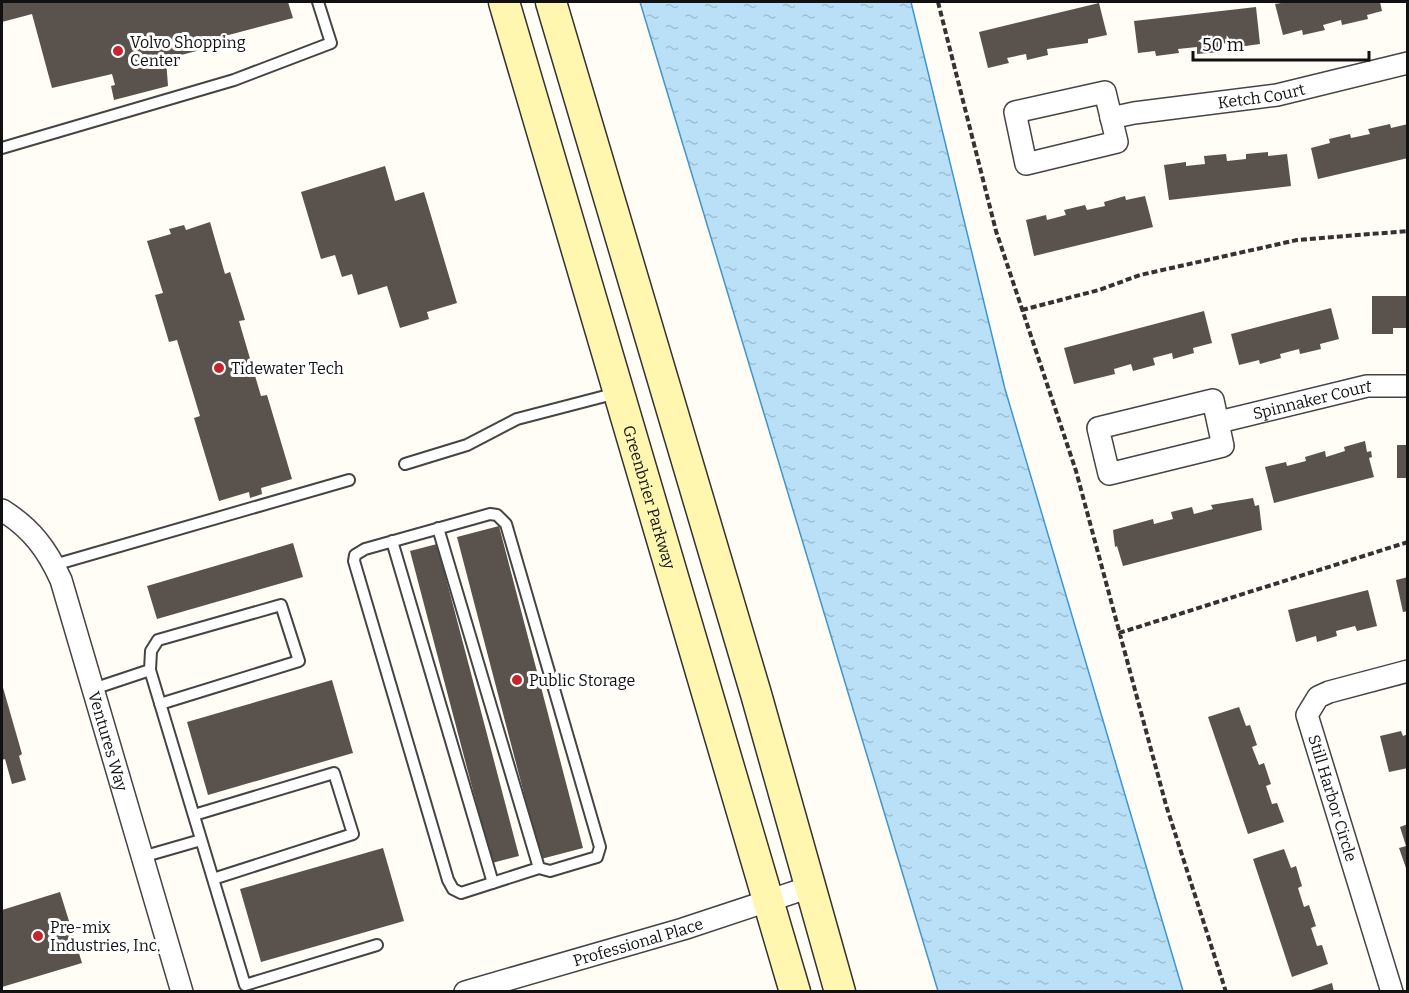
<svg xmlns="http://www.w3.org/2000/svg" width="1409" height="993" viewBox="0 0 1409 993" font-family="Bitter,serif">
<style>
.water{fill:url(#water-ripples);stroke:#3f96cf;stroke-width:1.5}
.building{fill:#5a524d}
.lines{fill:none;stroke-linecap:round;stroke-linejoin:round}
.service-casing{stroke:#444;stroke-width:14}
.minor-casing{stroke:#444;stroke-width:24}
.secondary-casing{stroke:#333;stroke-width:33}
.path{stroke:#333;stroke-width:4;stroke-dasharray:6 3;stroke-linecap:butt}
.service{stroke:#fff;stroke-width:10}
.minor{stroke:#fff;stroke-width:21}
.secondary{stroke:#fff6b0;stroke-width:30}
.poi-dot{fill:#c4262e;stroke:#fff;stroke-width:2}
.labels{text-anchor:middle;stroke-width:6;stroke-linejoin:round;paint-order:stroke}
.poi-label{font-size:16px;fill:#111;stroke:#fff;text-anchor:start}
.street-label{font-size:16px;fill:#111;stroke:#fff}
</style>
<defs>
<pattern id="water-ripples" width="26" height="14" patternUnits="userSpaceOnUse" patternTransform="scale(1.5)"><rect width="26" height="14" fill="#b9e0f7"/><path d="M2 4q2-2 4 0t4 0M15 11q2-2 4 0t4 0" fill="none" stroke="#9ebfd3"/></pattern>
</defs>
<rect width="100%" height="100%" fill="#fffdf5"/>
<!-- water -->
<path class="water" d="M640,2h271l94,387 178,602h-245z"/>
<!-- building -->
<path class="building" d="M2,2h286l5,16 -72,19 2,7 -57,15 2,27 -54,14 -3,-14 4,-1 -3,-11 -60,14 -20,-74 -30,8z
M1287,2h93l2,9 -15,4 1,4 -26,6 -1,-5 -18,5 2,5 -22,5 -1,-5 -19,5 -8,-31z
M1099,3l8,32 -19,4v4l-41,6 1,6 -21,5 -1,-6 -19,4 2,5 -21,5 -9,-36z
M1256,7l4,37 -22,3 -1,-5 -18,2 1,8 -23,2v-7l-19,2 1,4 -23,3 -1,-5 -17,2 -4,-32z
M1390,124l1,4 17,-4v34l-90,21 -7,-31 19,-5 -1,-4 21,-5 1,4 19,-4 -2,-5z
M1268,152v4l19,-2 4,32 -122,14 -5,-35 22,-3v4l19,-2 -1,-8 22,-2 1,7 19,-2v-5z
M385,166l10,35 29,-9 33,111 -30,9 2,7 -29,9 -13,-42 -29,9 -6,-21 -10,3 -7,-22 -14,4 -20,-67z
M1125,196l1,4 19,-4 8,31 -119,29 -8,-36 20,-5 1,5 19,-5 -2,-5 21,-5 2,5 18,-4 -1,-4z
M210,222l15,52 5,-2 15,48 -6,1 22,75 6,-1 25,84 -31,9 1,6 -12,4 -1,-6 -30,9 -25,-83 6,-2 -23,-76 -8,2 -14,-47 8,-2 -16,-52 24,-7 -2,-5 15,-4 2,5z
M1372,296h36v32h-15v6h-21z
M1331,308l8,31 -19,5 1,5 -21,5 -1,-5 -19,5 1,4 -21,6 -1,-4 -20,5 -8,-31z
M1204,311l8,32 -19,5 1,5 -21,6 -1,-6 -19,5 2,7 -22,6 -2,-7 -17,5 1,5 -41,10 -10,-36z
M1365,441l2,11 4,-1 1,6 -3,1 5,19 -100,26 -9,-36 21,-5 1,4 19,-5 -1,-4 20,-6 1,6 19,-6 -1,-4z
M1397,445h11v33h-11z
M1253,498l2,8 4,-1 3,25 -139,36 -6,-20 -2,1 -2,-17 40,-11 1,5 19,-5 -2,-7 21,-5 2,7 19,-5 -2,-4z
M499,526l84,322 -42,11 -84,-322z
M293,543l10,34 -146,42 -10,-33z
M437,544l82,312 -27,7 -82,-312z
M1408,577v34l-5,1 -7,-32z
M1368,590l9,36 -20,5 -2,-5 -19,5 1,5 -20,6 -1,-6 -20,6 -8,-32z
M332,680l21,73 -145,42 -21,-73z
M2,684l20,70 -3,2 7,24 -14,4 -7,-25 -3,1z
M1239,707l7,19 4,-1 7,20 -5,2 7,18 5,-2 7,21 -5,2 6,18 5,-1 7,19 -36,12 -40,-117z
M1401,731l2,5 5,-2v34l-19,4 -9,-36z
M1408,824v43l-2,1 -7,-20 7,-2 -6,-19z
M383,848l21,73 -143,41 -21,-73z
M1284,849l7,19 5,-2 6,20 -4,2 6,19 5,-2 7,21 -5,2 6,18 5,-1 6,19 -36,13 -39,-118z
M60,892l22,71 -80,24v-77z
M1332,983l2,9h-26v-1z"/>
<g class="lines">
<!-- service casing -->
<g class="service-casing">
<path id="service" d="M2,148l232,-68 97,-37 -13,-41
M405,464l62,-19 50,-26 100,-26
M490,514l7,1 9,9 94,323 -3,10 -47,14 -11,-3 -78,25 -8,-4 -5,-9 -94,-319 1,-6 10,-6z
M438,528l101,340
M392,541l101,342
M54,565l295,-85
M150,670l1,-19 7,-11 123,-35 18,56 -139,43
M93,689l57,-19 95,315 132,-40
M194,815l140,-42 19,61 -140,45
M142,857l59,-17"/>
</g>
<!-- minor casing -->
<g class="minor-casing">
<g id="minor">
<path d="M1105,92l12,50 -91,22 -11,-52z"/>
<path id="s1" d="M1111,118l23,-5 143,-18 131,-32"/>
<path d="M1213,400l10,46 -114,28 -11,-46z"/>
<path id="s2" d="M1219,422l148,-36h41"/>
<path id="s3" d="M2,510c29,18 45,39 59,70l121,412"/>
<path id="s4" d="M465,992l218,-63 127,-42"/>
<path d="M1392,992l-85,-277 11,-18 11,-5 79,-21"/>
</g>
</g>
<!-- secondary casing -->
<g class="secondary-casing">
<g id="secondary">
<path id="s5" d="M504,2l291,990"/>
<path d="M551,2l205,692 84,298"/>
</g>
</g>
<!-- path -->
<path class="path" d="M938,2l58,229 80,240 90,334 60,187
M1022,310l77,-20 41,-15 157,-35 111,-9
M1119,633l289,-91"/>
<!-- service -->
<use href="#service" class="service"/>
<!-- minor -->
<use href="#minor" class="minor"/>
<!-- secondary -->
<use href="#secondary" class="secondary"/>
</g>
<!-- markers -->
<g class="poi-dot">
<circle cx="118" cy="51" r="6"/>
<circle cx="219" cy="368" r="6"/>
<circle cx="517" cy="680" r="6"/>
<circle cx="38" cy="936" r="6"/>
</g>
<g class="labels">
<!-- poi labels -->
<g class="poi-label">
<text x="130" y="48">Volvo Shopping<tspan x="130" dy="18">Center</tspan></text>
<text x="231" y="374">Tidewater Tech</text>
<text x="529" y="686">Public Storage</text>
<text x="50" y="933">Pre-mix<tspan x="50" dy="18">Industries, Inc.</tspan></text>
</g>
<!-- street labels -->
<g class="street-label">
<text dy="6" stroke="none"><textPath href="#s1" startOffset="152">Ketch Court</textPath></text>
<text dy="6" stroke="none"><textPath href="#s2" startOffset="96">Spinnaker Court</textPath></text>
<text dy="6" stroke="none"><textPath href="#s5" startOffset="516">Greenbrier Parkway</textPath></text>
<text dy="6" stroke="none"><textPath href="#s3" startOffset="261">Ventures Way</textPath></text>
<text transform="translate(1333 798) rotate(73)" y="6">Still Harbor Circle</text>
<text dy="6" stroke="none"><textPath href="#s4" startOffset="180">Professional Place</textPath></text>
</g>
</g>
<!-- border -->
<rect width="1409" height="993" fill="none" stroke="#111111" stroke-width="6"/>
<!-- scale -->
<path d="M1193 51v9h176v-9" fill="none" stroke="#111111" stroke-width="3"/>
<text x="1202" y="51" font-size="18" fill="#111111" stroke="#ffffff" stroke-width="4.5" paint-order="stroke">50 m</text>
</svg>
